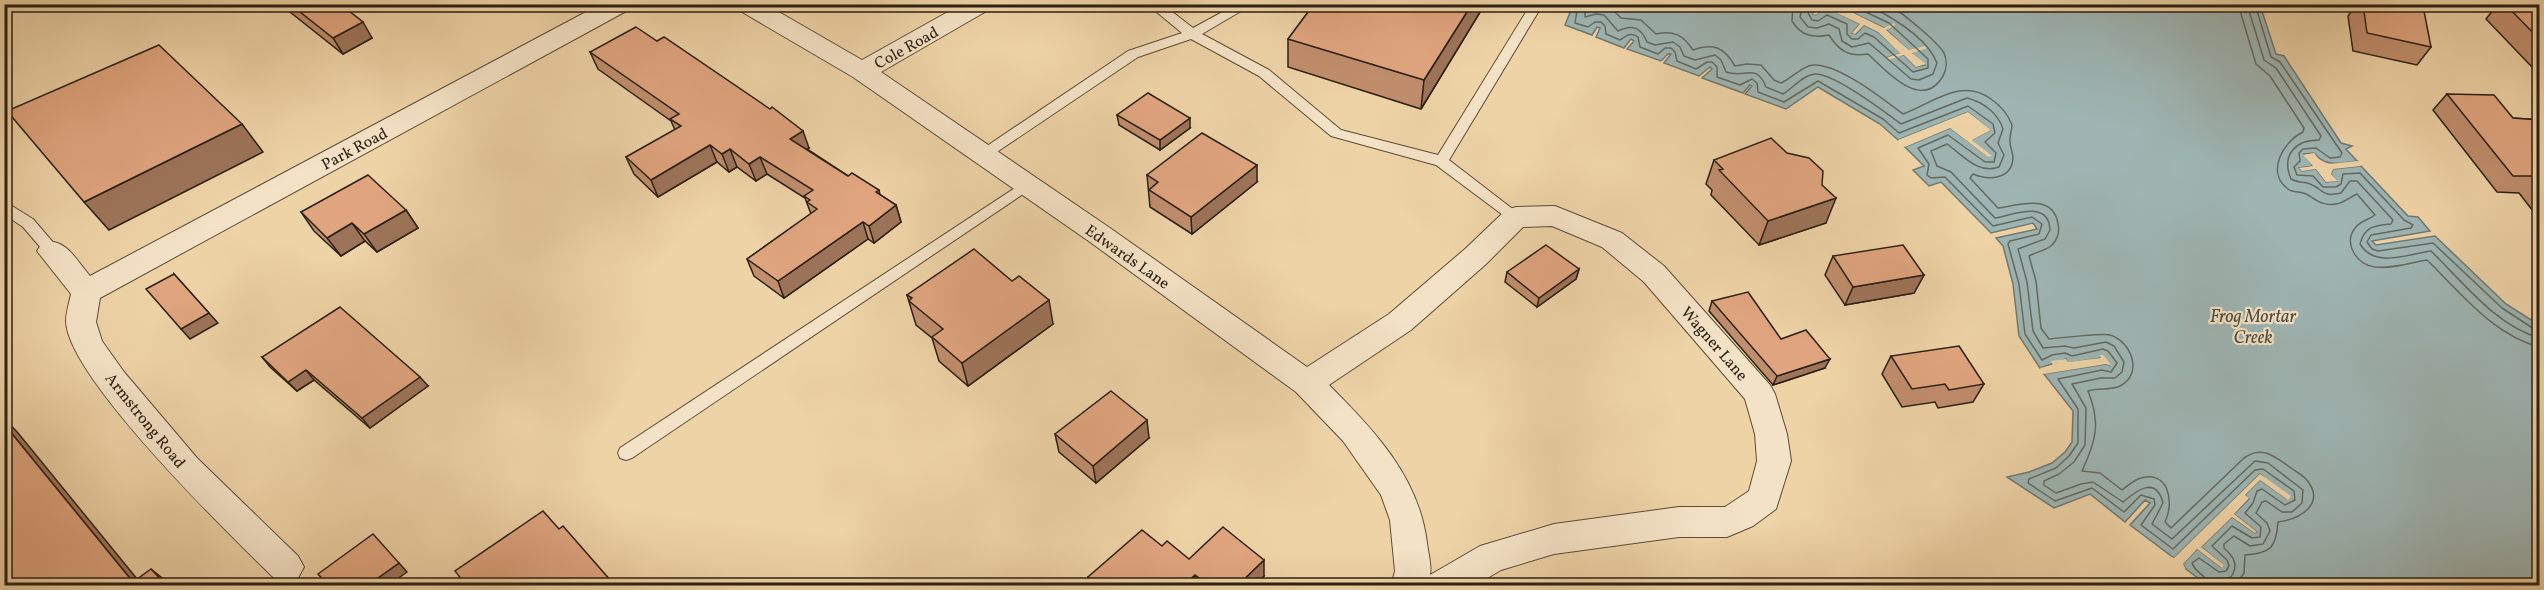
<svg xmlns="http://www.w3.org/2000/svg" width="2544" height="590" viewBox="0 0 2544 590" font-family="Vollkorn,serif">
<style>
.water{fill:#9eb5b3;stroke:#707973;stroke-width:1.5}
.pier{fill:#eed3a7}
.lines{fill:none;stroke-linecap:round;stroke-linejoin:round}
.shore{stroke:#646a62;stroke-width:1.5}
.service-casing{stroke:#5b4d37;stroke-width:2}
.minor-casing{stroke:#5b4d37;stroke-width:2}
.service{fill:#f4e2c6;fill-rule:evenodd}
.minor{fill:#f4e2c6;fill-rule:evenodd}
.wall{fill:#c18e6d;stroke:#2a2012;stroke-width:1.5}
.shaded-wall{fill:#9d7459;stroke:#2a2012;stroke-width:1.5}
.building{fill:#e0a57f;stroke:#2a2012;stroke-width:1.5}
.labels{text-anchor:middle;stroke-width:4.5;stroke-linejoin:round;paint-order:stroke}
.street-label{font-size:16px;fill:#2a2012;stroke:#f4e2c6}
.water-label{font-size:18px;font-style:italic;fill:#4d4d42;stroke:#f4e2c6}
</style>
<rect width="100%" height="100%" fill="#eed3a7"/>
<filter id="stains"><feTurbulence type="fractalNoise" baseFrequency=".00333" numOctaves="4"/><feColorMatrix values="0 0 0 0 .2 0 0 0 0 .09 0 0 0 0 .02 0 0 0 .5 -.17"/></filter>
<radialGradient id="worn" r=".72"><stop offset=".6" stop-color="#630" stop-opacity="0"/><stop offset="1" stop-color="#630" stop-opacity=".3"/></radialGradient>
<!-- water -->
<path class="water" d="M1857,4h320l17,3v-2h66l16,49 8,2 57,87 11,3 -6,3 11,12c-17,2 -31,7 -43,-8l-10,1 9,12 -14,2 3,3 14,-2 10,13 11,-1 -6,-7 2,-5 28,-3 47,50 10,1 12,14 -58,10 4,4 59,-9 71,68 33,21v260h-332l-21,-16 -3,-5 14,-15 24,18 2,-2 -22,-18 31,-30 23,16 2,-1 -23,-18 15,-15 -4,-4 15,-15 27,19 -27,-25 -86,84 -44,-33 20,-22 -5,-3 -20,22 -35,-28 -36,14 -47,-31 22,-5 23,-9 13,-11 7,-10 1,-31 -29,-37 62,-10 5,2 -10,-8 -33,5 -2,-4 -26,9 -21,-32 -6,-52 -10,-38 -7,-8 41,-9 -4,-6 -42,10 -50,-51 -12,4 -16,-16 11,-4 -19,-19 45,-19 39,29 -18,-17 19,-10 -22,-18 -70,28 -18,-16 -62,-37 -32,22 -41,-15 7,-8 -2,-1 -7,8 -41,-15 10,-9 -2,-2 -11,9 -35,-13 7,-9h-3l-7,7 -34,-12 7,-8 -3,-2 -7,9 -28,-11 4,-9 -3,-1 -5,8 -27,-10 8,-20h246l-6,9 3,1 8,-9 36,18 -8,9 4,1 8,-9 14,7 23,21 -15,5 18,-3 12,12 9,-2 -41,-37 -35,-17z"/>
<!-- pier -->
<path class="pier" d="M1827,4l52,25 38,35 2,-1 -36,-33 -52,-26 16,6 6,-5h4l-8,6 35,17 10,-5 1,2 -9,5 23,20 16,-4 2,2 -15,5 14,11 -10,3 -12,-12 -16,5 -2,-2 14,-5 -22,-21 -14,-7 -9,9 -3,-1 8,-9 -36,-17 -8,8 -3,-1 6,-9z
M1968,112l23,18 -19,10 20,16 -4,1 -38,-29 -45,19 -2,-2 46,-20 20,13 17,-9 -18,-14 -67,28 -3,-3z
M2314,153l6,8 9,3 28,-3 4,5 -28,3 -2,5 7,7 -12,1 -10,-13 -14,2 -3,-3 14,-2 -10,-11z
M2100,355h3l9,11 -6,-2 -62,10 -1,-2 61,-11 -36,5 -4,-4 -8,1 -2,5 -12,3 -2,-3 13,-3 -2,-4 15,-2 2,3 33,-4z
M2260,474l31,22 -3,4 -28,-20 -15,15 4,3 -15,16 23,18 -2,1 -23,-16 -31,30 23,18 -2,3 -25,-19 -14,15 3,5 -6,-5 15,-17h3l33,-33 14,-15 -3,-4 -66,66 -7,-5 5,2z"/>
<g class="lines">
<!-- shore -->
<path class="shore" d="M1578,4l-3,19 13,4 7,-5h6l4,4 1,8 14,6c7,-5 11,-8 18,-3l2,10 18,7 7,-6h6l4,4 2,9 19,8 11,-7h5l5,5v10l23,8 12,-6 5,4 1,9 26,10 34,-21 65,38 16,14 69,-27 25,18 2,9 -10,9 11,11 -2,9h-9l-37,-27 -30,13 11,16 -2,11 4,3 14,-1 48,49 39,-9 10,7 -3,10 -29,7 -2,3 11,40 6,50 17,26 10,-5 13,-2 7,3 31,-7 5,2 9,12 -6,9 -9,-2 -44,9 20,30v34l-9,13 -13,12 -27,11 -1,4 27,18 37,-13 32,24 17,-17 13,4 1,6 -14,20 32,24 82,-79 8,-1 31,22 1,9 -10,5 -23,-16 -5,2 -4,12 -8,10 16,14 -1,10 -8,1 -20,-12 -20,20 15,14 2,6 -3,5 -7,1 -20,-14 -7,5c3,10 15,12 18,23
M1585,4v13l11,-3 8,1 14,16c14,-7 23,-4 29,11l8,3 18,-3 7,5 4,9 11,4 20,-5 6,5 5,12c20,7 30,-10 40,15l17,7c10,-6 20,-19 32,-20 19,-1 70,38 86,50l66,-26c16,4 31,15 36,31l-5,14 6,12 -5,12c-21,8 -36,-12 -52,-23l-16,7 6,15 14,6 44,46c18,-3 54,-19 55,12l-5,9 -27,10 9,33 6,49 10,17 22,-2 9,2 32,-6 8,4 10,16 -2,10 -7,6h-14l-29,6 14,24 -1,37 -11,17 -15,12 -15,7v4l12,8 25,-9 12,-2 30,20c13,-11 33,-27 40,1l-11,21 20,15 83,-78 13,2 35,27 -1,13 -10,9h-10l-16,-11 -4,1 -6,11 11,10 3,8 -7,13 -13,2 -16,-10 -10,8v4c10,9 15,17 7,29l-12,4 -2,5
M1598,4l13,4 10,10 20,2 15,14c18,-4 27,1 37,16 21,-7 31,-3 42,16l12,-2 14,1 13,15 7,3c11,-5 21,-17 32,-18 25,-2 71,35 90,49 30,-11 58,-37 88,-15 10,7 17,15 21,26 0,5 -2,9 -2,14 -1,7 3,12 3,19 -1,21 -24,23 -40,16l-3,4 28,30c22,-3 55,-15 60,16 2,8 -1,17 -7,22 -7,5 -15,6 -22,10l7,25 5,47 8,11c7,-1 57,-6 61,-4 21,6 34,39 10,51 -10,5 -22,1 -32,5 13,32 8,50 -6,80l18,2 22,17c5,-4 10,-8 16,-11 30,-11 37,22 27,43l6,6 73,-70c8,-5 13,-7 22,-5 7,2 15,8 21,12 6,5 14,9 19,14 21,25 -6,40 -28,43 -2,26 -7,31 -33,33l-1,18 -9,13
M1793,4l-1,17c9,15 21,17 37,14 10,16 20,22 39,19 18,17 54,58 75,22 4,-7 4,-16 1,-23 -7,-12 -43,-41 -56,-49
M1803,4l-3,13 8,10 9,1 12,-4 10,5 3,12 10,6 17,-4 42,36 8,1 14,-6 4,-11c-10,-26 -47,-47 -71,-59
M1813,4l-5,9 4,7 6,1 9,-6 20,9v10l5,5h6l7,-6 9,4 39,35 15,-4v-9l-39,-36 -40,-19
M2238,4l18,60 14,12 34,52 -1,4c-19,9 -38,40 -15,57 5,4 12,2 18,5 11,6 16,12 30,10 8,-1 14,-7 21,-10l18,21c-7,5 -15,6 -20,13 -12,16 2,37 20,39 17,2 35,-4 52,-7 33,32 67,76 113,87
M2247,4l17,56 12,8 45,68 -2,4c-24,0 -38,15 -28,39 9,5 11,2 19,5 14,5 11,14 31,9l9,-12h7l36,39 -2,4c-17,2 -26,2 -31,20 15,25 48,10 71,7 32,31 65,75 109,87
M2255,4l16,53 9,5 62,91 -2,4 -10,1 -14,-10 -13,1 -4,4 1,8 -6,6 3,8 16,1 10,11h13l5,-3 2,-10 17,-1 44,47 9,5 -2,3 -40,7 -4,7 5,7 6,2 55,-8 69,65 32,21 6,1"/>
<!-- service casing -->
<g class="service-casing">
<path id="service" d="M1147,4h15l31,24 44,-24h16l-51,30 67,36 72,60 97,25 93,-151h12l-94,156 74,57 -7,5 -5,-1 -75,-56 -105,-29 -72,-60 -68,-37 -53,18 -150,101h-10l-2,-3 2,-3 150,-101 54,-18z
M1027,180l5,2 2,3 -2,3 -400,270 -6,2 -6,-2 -2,-5 2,-5z
M4,201l29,18 24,28 2,4 -2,4h-10l-24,-28 -19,-13z"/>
</g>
<!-- minor casing -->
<g class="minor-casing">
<path id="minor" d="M601,4h32l-3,5 -530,289 -4,24 6,19 22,31 73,86 101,98 6,11 -6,11 -12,4 -12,-4c-44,-43 -207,-201 -208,-257 0,-8 3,-18 5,-27l-34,-43 5,-8c23,-7 34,17 48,33z
M734,4h31l97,56 100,-56h31l-3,5 -109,63 229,156 197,139 82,-53 76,-65 41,-39 10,-3 39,-1 67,27 42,33 106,119 5,9 12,40 4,27 -15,48 -23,17 -26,11h-48l-125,17 -53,16 -27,16h-83l4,-15 -5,-51 -9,-25 -38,-54 -47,-49 -206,-150 -237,-165 -116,-68zM1552,226l50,21 42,35 101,117 10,35 2,27 -8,30 -24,16h-46l-125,17 -74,22 -50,29c2,-10 -2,-22 -3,-32 -8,-66 -53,-113 -98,-158l82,-55 74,-65 38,-38z"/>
</g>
<!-- service -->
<use href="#service" class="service"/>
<!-- minor -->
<use href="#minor" class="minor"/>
</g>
<!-- wall -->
<path class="wall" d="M285,4h55l32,34 -29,16 -53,-42z
M1314,4h171l-64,105 -133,-42v-28z
M2357,4h36l38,43 -14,18 -64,-14 -5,-35z
M2498,4h42v63h-8l-46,-48z
M590,52l219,96 -2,1 41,27 31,14 1,5 16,10 5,17 -27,21 -6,-4 -84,59 -30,-22 -7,-17 64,-45 -6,-16 -38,-24 -11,7 -19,-14 -8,5 -12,-10 -59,35 -24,-23 -8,-17 49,-27 -4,-9 -73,-52z
M2447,94l66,24 27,2v100l-21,-27 -22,-1 -64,-82z
M1117,115l73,13 -30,22 -41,-25z
M1714,160l108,25 4,38 -67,22 -48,-50 1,-5 -6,-6z
M1147,175l110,7 -65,52 -42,-27z
M406,210l12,18 -41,24 -12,-11 -24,15 -27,-25 -13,-19z
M1833,256l91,19 -10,18 -69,12 -20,-30z
M1579,269l-3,10 -39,28 -32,-25 2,-10z
M907,295l146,29 -85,62 -29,-25 -7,-23 -16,-13z
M1712,301l69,38 44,29 -52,17 -64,-74z
M1891,356l93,28 -11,18 -35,6 -3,-6 -33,5 -20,-33z
M262,357l166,29 -58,42 -56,-48 -17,11 -27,-24z
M1055,434l94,4 -53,45 -37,-31z
M1189,559l75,17 -9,9h-165l-2,-8z"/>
<!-- shaded-wall -->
<path class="shaded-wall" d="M1472,4h13l-64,105 3,-29z
M363,22l9,16 -29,16 -10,-16z
M1190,118v10l-30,22v-10z
M242,124l21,28 -154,78 -25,-28z
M803,131l6,17 -13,8 -6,-17z
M710,145l7,17 -59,35 -7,-17z
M730,149l7,18 -8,5 -7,-18z
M760,157l7,17 -11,7 -7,-17z
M1257,165v17l-65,52 -1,-17z
M1836,198l-10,25 -67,22 9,-24z
M896,205l5,17 -27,21 -5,-17z
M406,210l12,18 -41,24 -13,-18z
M863,222l5,17 -84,59 -6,-17z
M352,223l13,18 -24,15 -14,-18z
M1579,269l-3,10 -39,28 2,-9z
M174,274l44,49 -28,16 -9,-10z
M1924,275l-10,18 -69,12 8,-18z
M1049,300l4,24 -85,62 -6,-23z
M1830,359l-5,9 -52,17 4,-9z
M306,370l8,10 -17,11 -9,-9z
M420,377l8,9 -58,42 -8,-10z
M4,418l14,15 124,152 -9,-3 -129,-158z
M1147,420l2,18 -53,45 -3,-17z
M1264,560v16l-9,9h-17z
M399,563l8,9 -18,13h-21z
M151,569l20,16h-5z
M1195,575l1,10h-12z
M611,581l3,4h-5l-2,-1z"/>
<!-- building -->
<path class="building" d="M290,4h50l23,18 -30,16z
M1314,4h158l-48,76 -136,-41z
M2363,4h30l31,7 7,36 -64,-14z
M2505,4h35v36z
M636,27l21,14 7,-4 106,72 2,-2 31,24 -13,8 58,37 4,-3 27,17 -3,2 20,13 -27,21 -6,-4 -85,59 -31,-22 70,-50 -10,-7 3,-2 -6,-4 9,-6 -53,-33 -11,7 -19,-15 -8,5 -12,-9 -59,35 -25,-23 55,-31 -11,-7 9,-5 -89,-62z
M159,45l83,79 -158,78 -77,-91z
M1148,93l42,25 -30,22 -43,-25z
M2447,94l47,1 19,23 27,2v62l-5,-6h-22z
M1202,133l55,32 -66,52 -42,-27 9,-8 -11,-7z
M1771,138l16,15 22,5 14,13 -1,14 14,13 -68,23 -49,-51 4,-1 -9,-9z
M368,175l38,35 -42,24 -12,-11 -25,15 -26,-26z
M1546,245l33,24 -40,29 -32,-26z
M1903,245l21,30 -71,12 -20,-31z
M974,249l38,32 7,-5 30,24 -87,63 -30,-26 11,-8 -34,-28 3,-3 -5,-3z
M174,274l35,39 -28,16 -35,-40z
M1748,292l33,47 25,-9 24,29 -53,17 -65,-75z
M340,307l80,70 -58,41 -56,-48 -18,12 -26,-25z
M1959,346l25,38 -35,6 -4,-6 -33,5 -21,-33z
M1111,391l36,29 -54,46 -38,-32z
M4,424l129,158 18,-13 15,16h-162z
M543,511l16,18 4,-3 48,55 -4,3 2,1h-143l-11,-14z
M1223,527l41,33 -26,25h-30l-13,-10 -11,10h-85l-11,-8 54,-47 20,16 5,-5 22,18z
M373,534l26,29 -31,22h-40l-10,-11z"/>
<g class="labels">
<!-- street labels -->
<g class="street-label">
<text transform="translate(906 47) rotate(-29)" y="6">Cole Road</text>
<text transform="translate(354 148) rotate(-28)" y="6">Park Road</text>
<text transform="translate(1128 256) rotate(35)" y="6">Edwards Lane</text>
<text transform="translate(1715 343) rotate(49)" y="6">Wagner Lane</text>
<text transform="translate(146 420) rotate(51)" y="6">Armstrong Road</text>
</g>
<!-- water labels -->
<g class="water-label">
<text x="2253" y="322">Frog Mortar<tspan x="2253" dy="21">Creek</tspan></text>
</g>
</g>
<!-- margin -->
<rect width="2544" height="590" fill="none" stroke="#eed3a7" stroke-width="24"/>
<rect x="6" y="6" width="2532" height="578" fill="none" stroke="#2a2012" stroke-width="3"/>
<rect x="12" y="12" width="2520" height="566" fill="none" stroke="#2a2012" stroke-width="1.5"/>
<rect width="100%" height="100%" filter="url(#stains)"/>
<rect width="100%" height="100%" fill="url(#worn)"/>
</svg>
